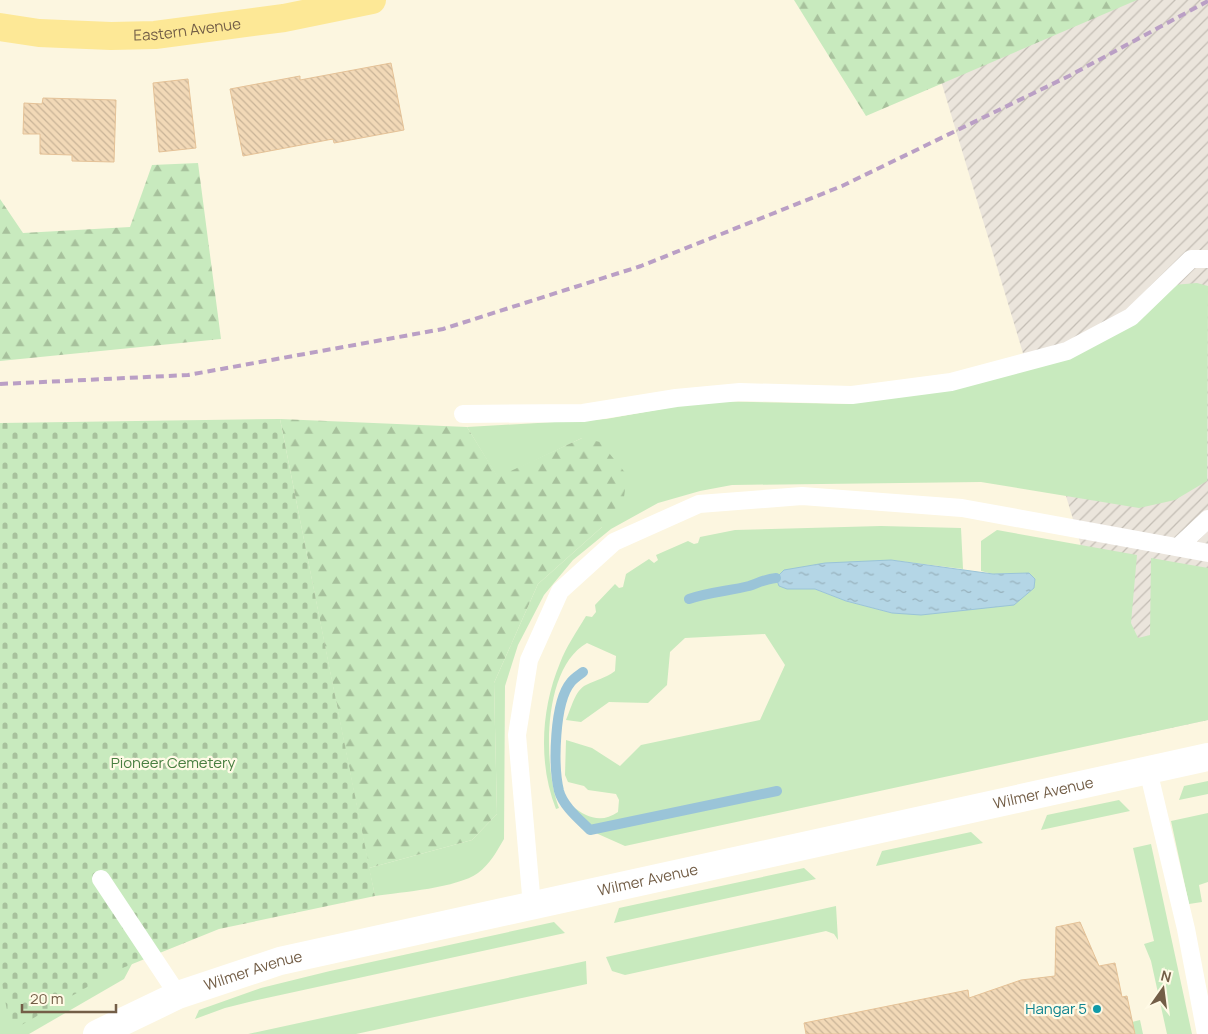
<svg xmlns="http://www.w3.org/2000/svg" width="1208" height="1034" viewBox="0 0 1208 1034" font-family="Manrope,sans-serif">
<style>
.industrial{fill:url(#industrial-furrows)}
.grass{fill:#c8eabe}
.forest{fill:url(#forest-firs)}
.cemetery{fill:url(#cemetery-stones)}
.water{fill:url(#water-ripples);stroke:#9ac4d8}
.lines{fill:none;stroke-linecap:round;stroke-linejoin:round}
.stream{stroke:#9ac4d8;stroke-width:10}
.building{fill:url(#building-back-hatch);stroke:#e5c297}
.lane{stroke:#fff;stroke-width:18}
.secondary{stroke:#fff;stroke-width:28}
.primary{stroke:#fde896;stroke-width:28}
.rail{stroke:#ba9fc5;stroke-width:4;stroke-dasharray:8 5;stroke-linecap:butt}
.culture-dot{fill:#0f9aa8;stroke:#fffae6;stroke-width:2}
.labels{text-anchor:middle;stroke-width:4.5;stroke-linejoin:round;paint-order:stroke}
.street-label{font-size:15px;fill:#735e47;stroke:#fffae6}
.park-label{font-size:15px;fill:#497f41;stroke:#fffae6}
.culture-label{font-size:15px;fill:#0d838f;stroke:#fffae6;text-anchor:end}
</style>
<defs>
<pattern id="industrial-furrows" width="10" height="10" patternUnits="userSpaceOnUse" patternTransform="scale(1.25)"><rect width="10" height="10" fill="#ebe5dc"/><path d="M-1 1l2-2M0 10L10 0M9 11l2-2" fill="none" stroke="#c3bdb4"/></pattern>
<pattern id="forest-firs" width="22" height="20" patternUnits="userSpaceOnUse" patternTransform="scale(1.25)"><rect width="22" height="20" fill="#c8eabe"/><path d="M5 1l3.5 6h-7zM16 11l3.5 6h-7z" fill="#a7c19c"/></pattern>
<pattern id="cemetery-stones" width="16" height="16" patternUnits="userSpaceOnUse" patternTransform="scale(1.25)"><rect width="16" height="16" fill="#c8eabe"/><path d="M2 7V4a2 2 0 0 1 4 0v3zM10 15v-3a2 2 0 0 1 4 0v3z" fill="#a7c19c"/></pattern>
<pattern id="water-ripples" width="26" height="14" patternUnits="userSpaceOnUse" patternTransform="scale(1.25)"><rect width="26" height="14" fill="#b4d6e6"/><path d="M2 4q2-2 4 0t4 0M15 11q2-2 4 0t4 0" fill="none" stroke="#97b1bc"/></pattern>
<pattern id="building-back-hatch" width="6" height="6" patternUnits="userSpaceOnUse" patternTransform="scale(1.25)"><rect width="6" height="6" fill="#f2d9b7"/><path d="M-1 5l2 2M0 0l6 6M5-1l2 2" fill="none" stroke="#c8b397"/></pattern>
</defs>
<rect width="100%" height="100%" fill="#fcf6e0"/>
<!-- industrial -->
<path class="industrial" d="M1049,0h159v720l-70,15 -200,-664z"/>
<!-- grass -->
<path class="grass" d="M1197,283l11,3 -1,195 -32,19 -36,8 -158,-26 -249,3 -32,6 -42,12 -47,26 -38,31 -29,35 -26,50 -13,41 -1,153c-7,12 -14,25 -26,34 -21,15 -76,19 -103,23l-6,-28 103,-28 25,-26 -3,-131 44,-99 64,-57 -20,-89 -84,40 -31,-51 139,-8 100,-18 144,3 223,-47 100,-72z
M881,526l80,2 2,41 -72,-9 -104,29h28l31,12 46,12 137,-40 -36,1 -12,-3v-30l16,-11 140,25 -6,68 7,15 12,-3 1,-77 57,10v152l-583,126 -27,-12 -28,-26 2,-2c14,11 29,18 46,6l1,-12 -3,-6 -28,-4 -4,-4 -16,-4 -3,-7 1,-35 26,8 28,18 21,-21 119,-25 25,-55 -20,-31 -80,4 -15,14 -3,33 -19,18 -39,-1 -28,20 -15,-2c5,-11 9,-30 20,-35 12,-6 18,-6 29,-14l1,-15 -29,-13c-45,25 -44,123 -28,165l-3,1c-18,-45 -15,-101 4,-146 6,-16 17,-32 26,-47l6,1 4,-5 -1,-7 20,-21 4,4 4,-1 3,-13 23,-15 5,4 4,-3 -2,-5 32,-14 6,3 4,-1 2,-6 35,-7z
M1208,781v13l-29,6 5,-14z
M1119,800l11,11 -89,19 6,-15z
M1208,813v69l-9,3 3,17 -13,2 -18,-83z
M971,832l12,11 -107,23 6,-15z
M1151,844l41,190h-25l-16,-73 -7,-17 10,-3 -21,-93z
M804,868l12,11 -202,44 5,-15z
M836,906l2,34 -4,-6 -8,-3 -201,44 -13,-4 -6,-14z
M554,922l11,11 -312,68 -28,7 -30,11 4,-9 62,-22 69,-17z
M134,960l-10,19 -95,55h-29v-71z
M586,961l1,23 -231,50h-108z
M1140,1020l3,14h-8l-3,-12z"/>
<!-- forest -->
<path class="forest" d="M794,0h343l-271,116z
M198,163l23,176 -221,22v-162l23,34 107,-6 22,-62z
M280,419l187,8 31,50 84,-39 18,4 27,33 -3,22 -22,30 -64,57 -44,99 3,131 -25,26 -103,28z"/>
<!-- cemetery -->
<path class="cemetery" d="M280,419l95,477 -156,33 -104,42 -104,60 -11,-57v-551z"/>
<!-- water -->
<path class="water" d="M891,560l102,14 36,-1 6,6 -1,9 -20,17 -93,10 -29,-2 -46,-12 -31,-12h-28l-8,-3 -3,-8 8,-8 41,-7z"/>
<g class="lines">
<!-- stream -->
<path class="stream" d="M689,599c20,-7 40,-8 60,-13 9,-3 16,-7 27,-8
M583,672c-4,3 -9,6 -12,10 -17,20 -18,84 -12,109 4,15 20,28 31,39l187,-39"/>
</g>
<!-- building -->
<path class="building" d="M391,63l13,67 -70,13 -1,-4 -90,17 -13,-67 70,-13v4z
M188,79l8,69 -37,4 -6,-69z
M43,98l73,2 -2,62 -42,-1v-6l-32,-1v-20h-17l1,-31 18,1z
M1080,922l19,44 16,-3 7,34 5,-1 8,38h-329l-2,-11 164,-33 1,8 52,-18 34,-4 1,-49z"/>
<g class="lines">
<!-- lane -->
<path class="lane" d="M463,414l120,-1 93,-15 64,-6 112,3 99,-13 116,-31 64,-34 60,-58h17
M1178,547l30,-28
M1148,770l38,159 20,105
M101,879l77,116
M532,906l-15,-171 12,-75 31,-69 54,-49 85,-38 103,-8 160,12 246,45"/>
<!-- secondary -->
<path class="secondary" id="s1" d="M97,1034l81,-39 102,-34 928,-204"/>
<!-- primary -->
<path class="primary" id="s2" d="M0,27l39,6 72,3 44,-1 129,-17 88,-18"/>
<!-- rail -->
<path class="rail" d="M0,384l188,-9 255,-46 198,-63 201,-80 227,-110 139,-75"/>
</g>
<!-- markers -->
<circle class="culture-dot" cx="1097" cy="1009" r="5"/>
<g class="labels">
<!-- street labels -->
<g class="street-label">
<text dy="5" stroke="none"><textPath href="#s2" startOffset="188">Eastern Avenue</textPath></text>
<text dy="5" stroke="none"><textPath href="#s1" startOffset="979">Wilmer Avenue</textPath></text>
<text dy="5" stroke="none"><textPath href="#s1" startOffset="574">Wilmer Avenue</textPath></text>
<text dy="5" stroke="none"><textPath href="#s1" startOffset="169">Wilmer Avenue</textPath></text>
</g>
<!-- park labels -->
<g class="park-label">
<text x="173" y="768">Pioneer Cemetery</text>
</g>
<!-- culture labels -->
<g class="culture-label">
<text x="1087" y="1014">Hangar 5</text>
</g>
</g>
<!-- north arrow -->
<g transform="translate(1163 989) rotate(14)" stroke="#fffae6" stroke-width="4" paint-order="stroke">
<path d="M0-4L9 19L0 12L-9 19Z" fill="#735e47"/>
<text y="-8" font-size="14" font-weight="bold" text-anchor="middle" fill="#735e47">N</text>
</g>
<!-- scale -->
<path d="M22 1004v8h94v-8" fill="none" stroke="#735e47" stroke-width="2.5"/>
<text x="30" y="1004" font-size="15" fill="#735e47" stroke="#fffae6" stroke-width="4" paint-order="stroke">20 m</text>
</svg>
